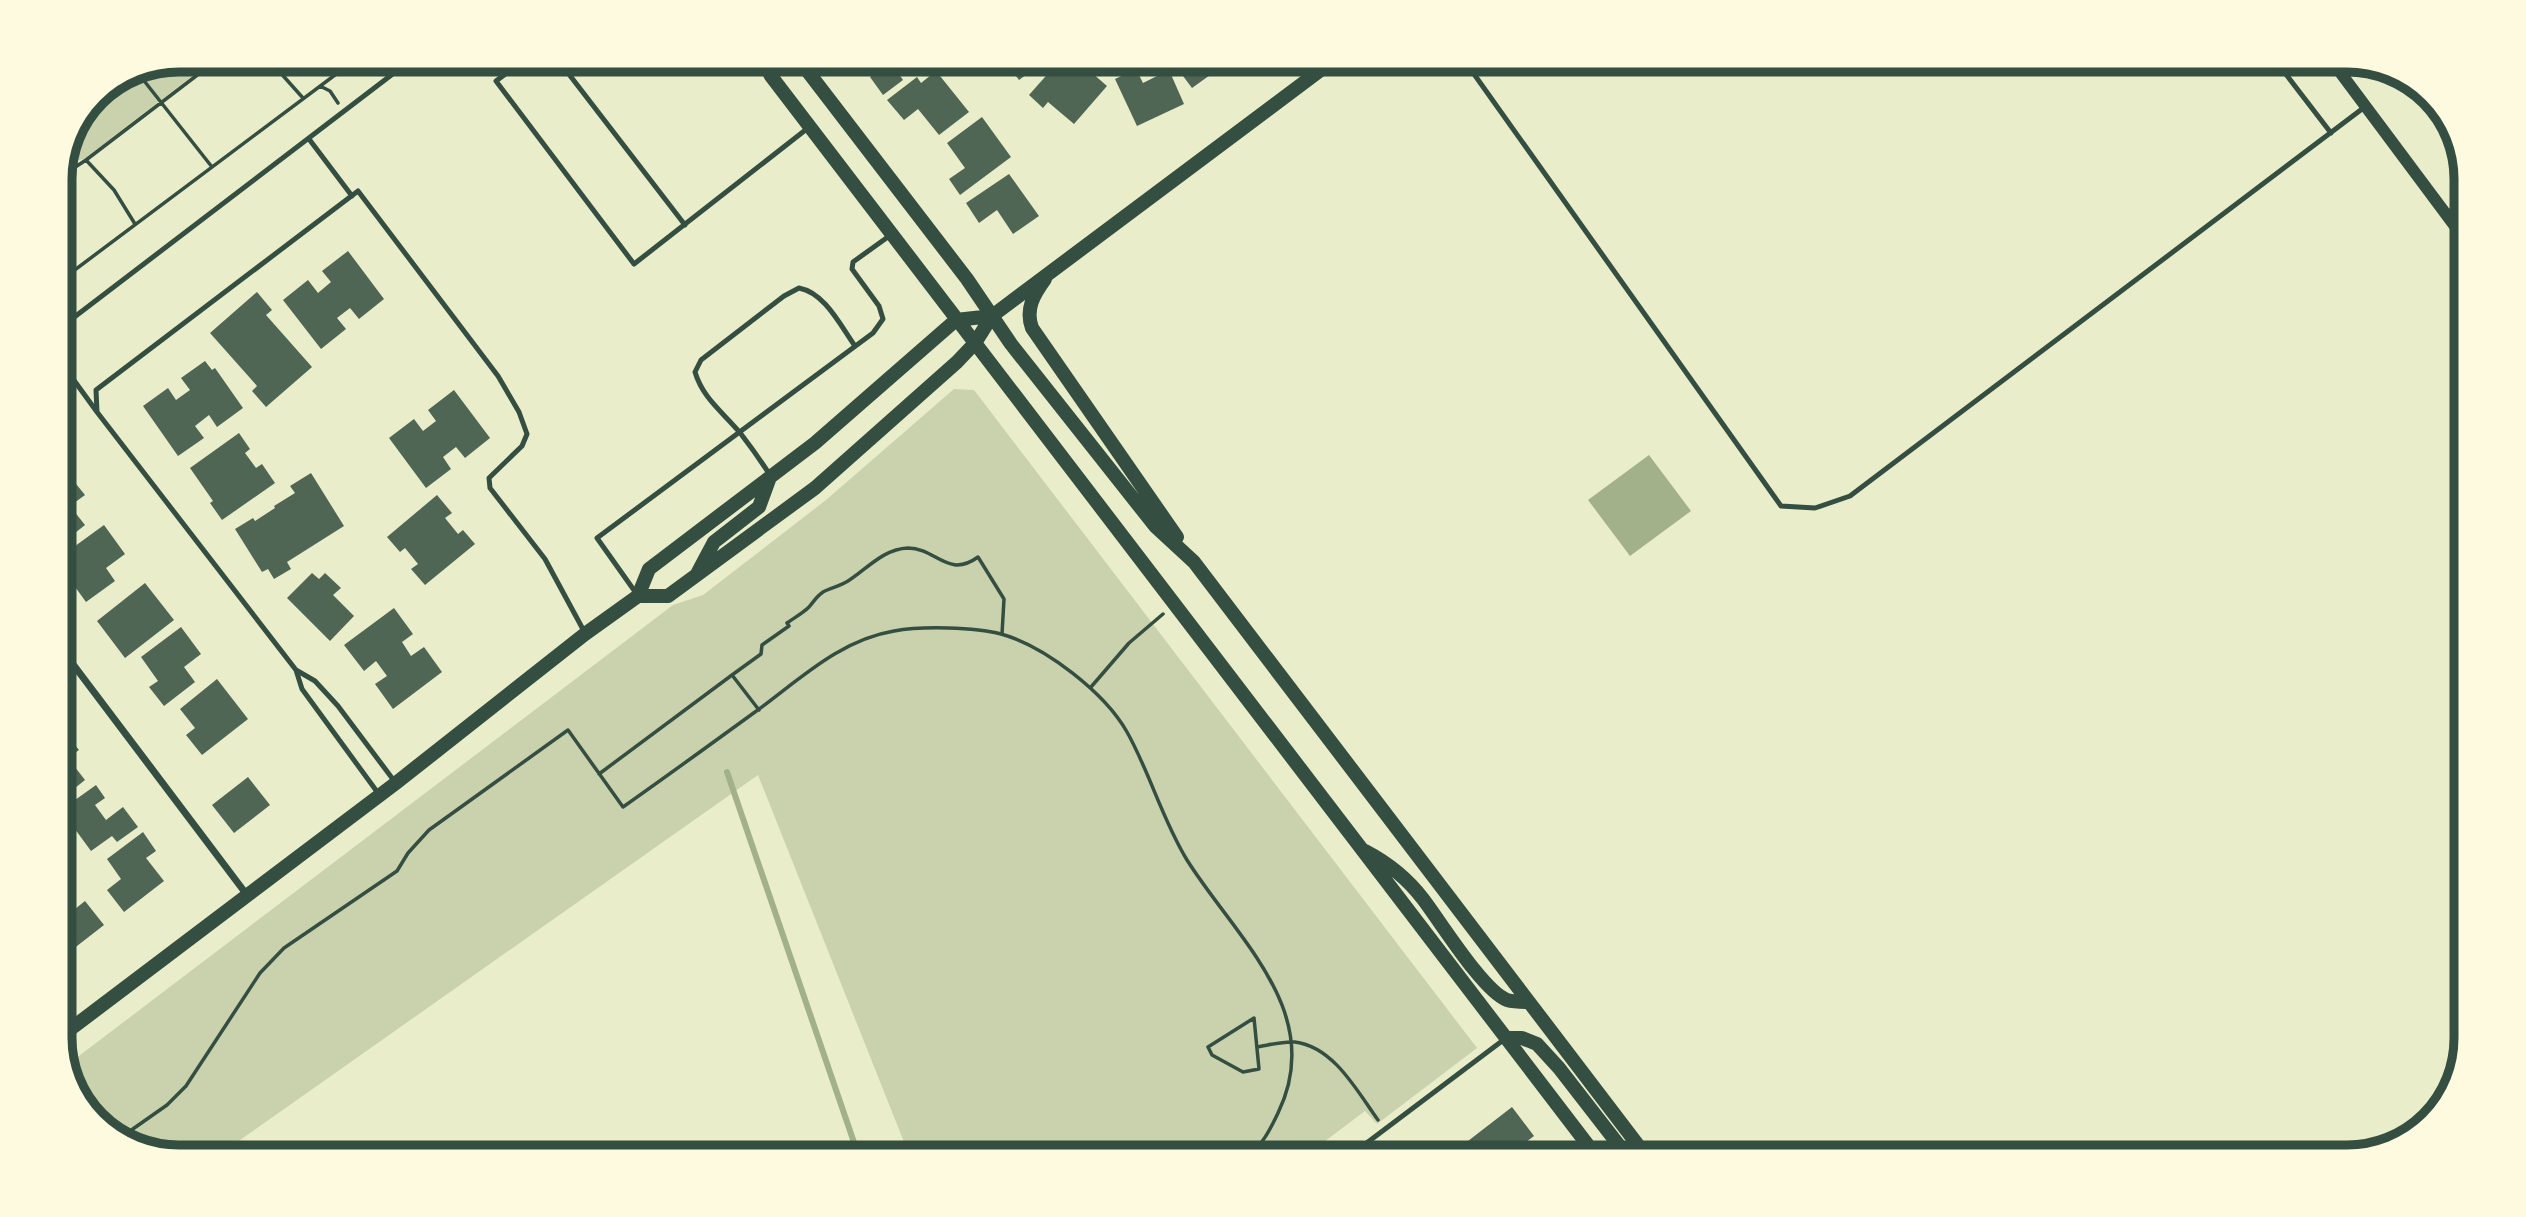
<svg xmlns="http://www.w3.org/2000/svg" width="2526" height="1217" viewBox="0 0 2526 1217" font-family="'PT Sans Narrow',sans-serif">
<style>
.green{fill:#cad2ad}
.water{fill:#a3b18a}
.lines{fill:none;stroke-linecap:round;stroke-linejoin:round}
.stream{stroke:#a3b18a;stroke-width:6}
.building{fill:#4f6655}
.path{stroke:#344e41;stroke-width:3.5}
.service{stroke:#344e41;stroke-width:5}
.minor{stroke:#344e41;stroke-width:7}
.tertiary{stroke:#344e41;stroke-width:12}
.secondary{stroke:#344e41;stroke-width:14}
.rim{fill:none;stroke:#344e41;stroke-width:9}
</style>
<rect width="100%" height="100%" fill="#e9edc9"/>
<!-- green -->
<path class="green" d="M179,60h34l-129,99 -14,3 -5,-2 30,-66 39,-26z
M954,389l20,1 503,658 -100,76 -12,-13 -61,46h-394l-152,-382 -542,382h-37l-46,-9 -49,-38 -17,-45 606,-460 30,-10 123,-95z"/>
<!-- water -->
<path class="water" d="M1649,455l42,56 -61,45 -42,-56z"/>
<g class="lines">
<!-- stream -->
<path class="stream" d="M727,772l132,385"/>
</g>
<!-- building -->
<path class="building" d="M881,60h39l-21,14 4,6 -20,15 -13,-18 15,-11z
M1004,60h42l-27,20z
M1060,60h17l30,26 -33,38 -26,-22 -5,6 -14,-13z
M1171,60h60l-39,28z
M1136,69l7,14 26,-13 15,34 -47,22 -22,-47z
M936,71l33,41 -30,23 -21,-26 -14,11 -17,-20 30,-23 4,6z
M982,117l29,40 -51,38 -11,-16 16,-11 -18,-25z
M1009,174l30,42 -26,18 -16,-24 -18,13 -13,-20z
M348,251l36,48 -25,20 -9,-11 -13,10 9,11 -25,20 -38,-49 25,-20 10,13 13,-11 -9,-11z
M257,292l15,18 -6,5 46,52 -46,40 -14,-16 5,-5 -47,-53z
M205,361l7,9 3,-2 28,40 -26,19 -8,-12 -14,11 9,12 -26,18 -35,-50 25,-18 8,12 14,-10 -9,-12z
M454,390l36,48 -25,20 -9,-11 -13,10 8,12 -25,19 -37,-50 25,-19 9,12 13,-10 -8,-11z
M239,433l11,16 -5,4 11,15 6,-4 13,19 -53,37 -12,-17 3,-2 -23,-33z
M311,473l33,53 -57,36 4,7 -17,10 -6,-10 -6,3 -27,-43 18,-11 2,3 20,-13 -1,-2 21,-13 -5,-7z
M68,474l17,21 -15,11 15,19 -25,20v-65z
M437,495l15,18 -7,5 13,16 5,-4 12,14 -50,41 -14,-16 7,-5 -13,-16 -5,4 -13,-15z
M104,525l21,29 -19,14 9,13 -29,21 -26,-36v-9z
M312,573l7,6 6,-6 16,15 -8,7 21,21 -24,25 -43,-43z
M145,583l29,37 -49,38 -28,-37z
M394,608l19,26 -11,8 9,14 13,-9 18,25 -49,37 -18,-25 12,-8 -11,-15 -12,10 -20,-26z
M181,627l20,27 -17,13 11,15 -31,24 -15,-19 9,-6 -17,-24z
M217,679l31,40 -46,36 -16,-20 9,-7 -15,-19z
M64,731l15,19 -11,8 17,22 -25,20v-66z
M248,777l22,28 -36,28 -22,-28z
M96,785l9,13 -10,7 11,15 17,-13 15,20 -21,15 -5,-6 -21,15 -30,-41z
M143,832l13,19 -10,7 18,23 -40,31 -17,-22 14,-11 -14,-20z
M62,893l13,16 10,-8 19,24 -36,28 -8,-10v-48z
M1512,1107l22,29 -28,21h-25l-13,-16z"/>
<g class="lines">
<!-- path -->
<path class="path" d="M269,60l34,38
M134,68l78,99
M320,86l10,5 8,12
M86,160l28,30 21,34
M60,177l26,-17 131,-100
M60,281l295,-221
M1091,687l38,-44 34,-29
M759,710l-27,-35 29,-21 1,-9 27,-19 -2,-3c7,-5 16,-10 22,-16 5,-6 8,-11 14,-15 8,-4 17,-6 25,-11 19,-12 35,-32 60,-33 28,0 40,31 70,9l26,42 -2,35
M599,774l133,-99
M1254,1018l5,51 -16,3 -31,-17 -4,-8z
M1257,1047c12,-2 26,-6 38,-5 39,5 62,49 83,78
M120,1138l47,-33 19,-19 74,-113 24,-25 113,-77 11,-18 21,-23 139,-100 55,77c44,-31 88,-63 132,-95 43,-31 84,-72 139,-81 27,-5 81,-4 107,3 44,12 104,59 126,98 23,41 35,87 60,128 49,78 140,153 91,253 -9,19 -15,30 -30,44"/>
<!-- service -->
<path class="service" d="M524,60l-28,21 138,183 174,-136
M558,60l127,165
M1464,60l317,446 34,2 35,-12 516,-390
M2275,60l56,73
M309,139l43,57
M60,328l351,-268
M60,361l37,51
M770,475c-9,-14 -19,-28 -29,-41 -17,-21 -38,-35 -46,-62l6,-12 83,-64 15,-8c26,5 41,37 56,58
M636,593l-39,-55 276,-205 10,-14 -4,-13 -27,-37 1,-7 39,-28
M296,670l19,11 23,25 57,76
M378,793l-76,-104 -6,-19 -199,-258 -1,-22 262,-199 140,185 21,36 8,22 -5,12 -33,32 1,10 55,71 40,74
M1348,1157l158,-119"/>
<!-- minor -->
<path class="minor" d="M2447,215l19,-15
M60,647l187,248"/>
<!-- tertiary -->
<path class="tertiary" d="M2331,60l135,181"/>
<!-- secondary -->
<path class="secondary" d="M763,60l8,16 826,1081
M799,60l168,219 44,65 144,182 39,36 453,595
M1045,279c-11,15 -20,30 -13,49l145,209
M698,572l16,-30 45,-35 11,-30
M638,596h30l147,-108 142,-126 18,-19 17,-27 342,-256
M1365,851c23,12 42,27 58,48 17,22 60,92 84,101 7,2 15,2 22,2
M60,1037l336,-254 189,-149 53,-38 11,-27 166,-126 141,-123 36,-4
M1506,1038h16l15,6 22,24 69,89"/>
</g>
<!-- crop -->
<path d="M0 0H2526V1217H0ZM179 72H2347A107 107 0 0 1 2454 179V1038A107 107 0 0 1 2347 1145H179A107 107 0 0 1 72 1038V179A107 107 0 0 1 179 72Z" fill="#fefae0" fill-rule="evenodd"/>
<path class="rim" d="M179 72H2347A107 107 0 0 1 2454 179V1038A107 107 0 0 1 2347 1145H179A107 107 0 0 1 72 1038V179A107 107 0 0 1 179 72Z"/>
</svg>
